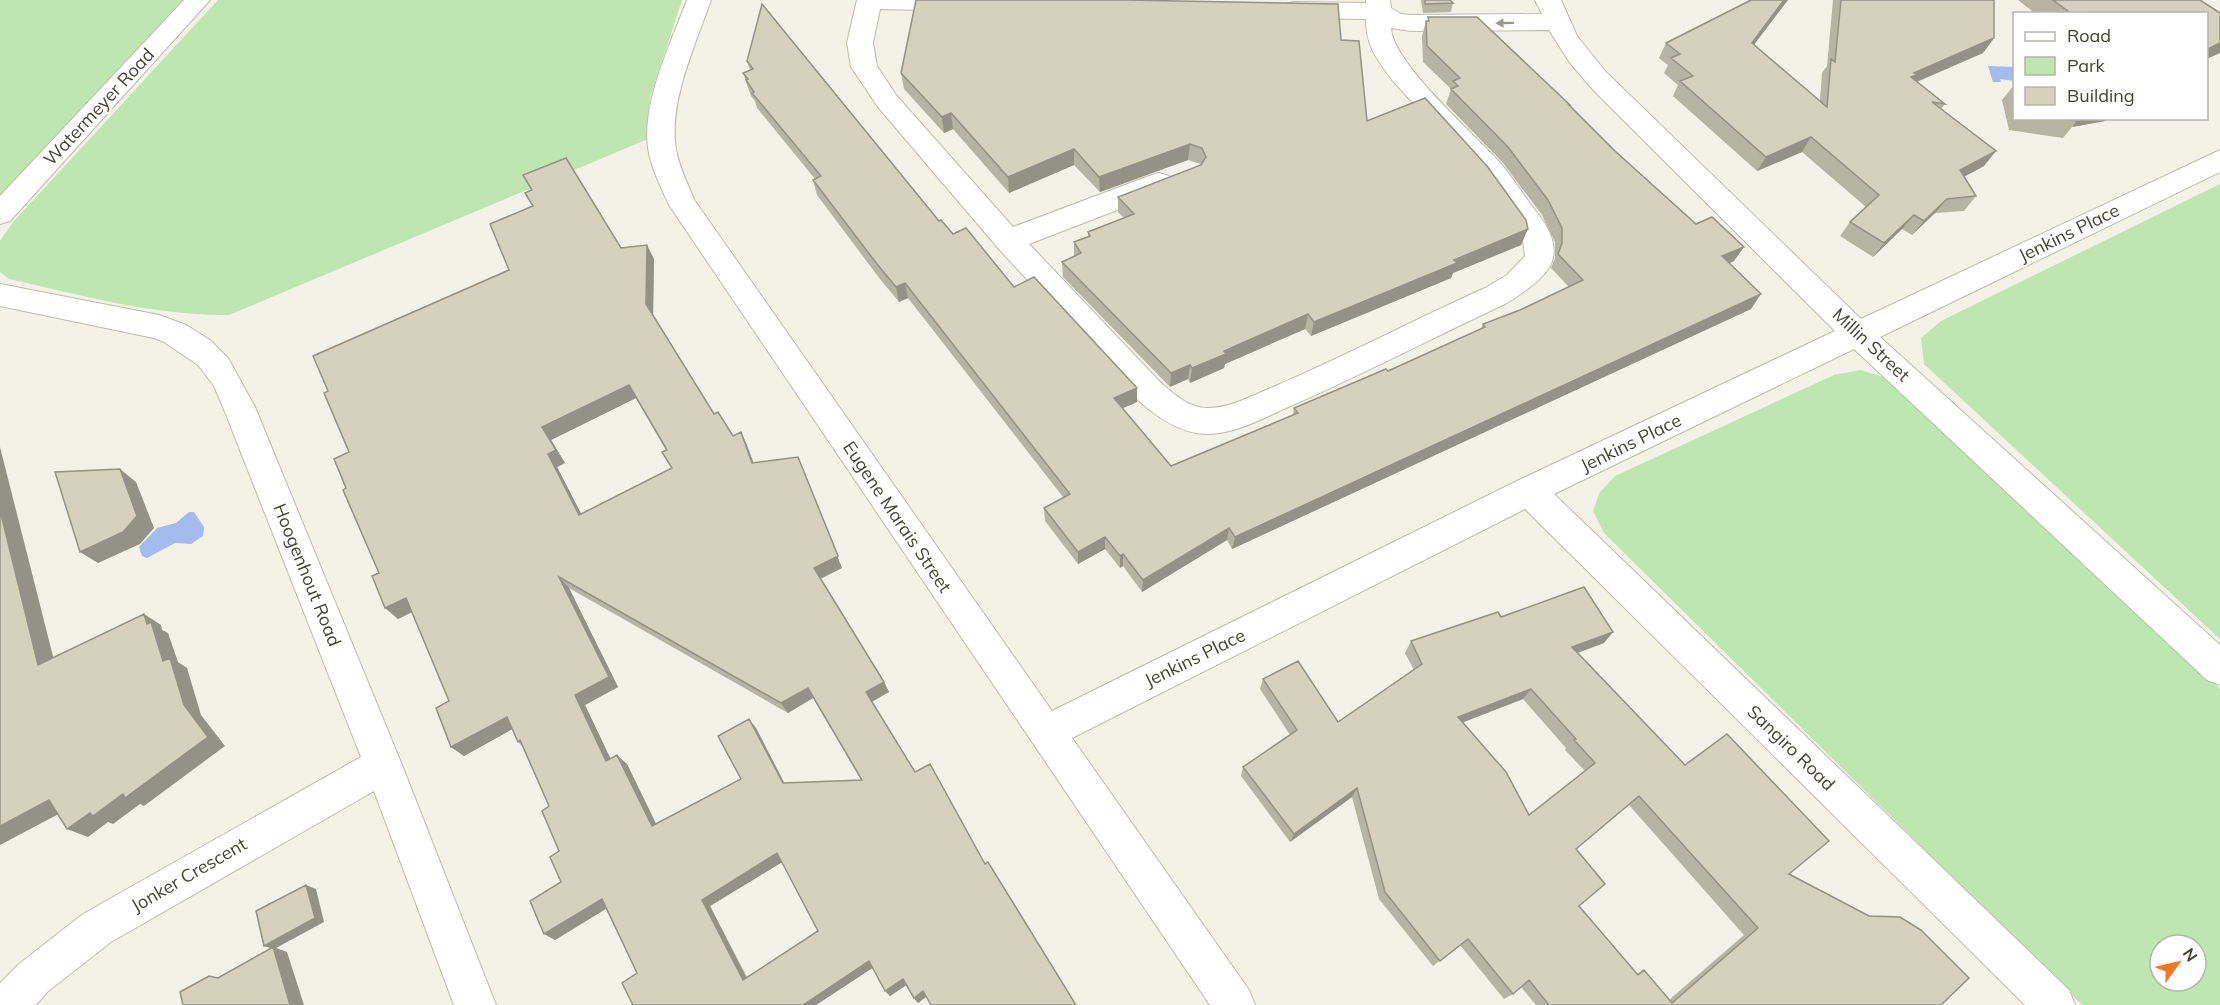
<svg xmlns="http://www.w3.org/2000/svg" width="2220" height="1005" viewBox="0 0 2220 1005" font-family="Mulish,sans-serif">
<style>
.green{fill:#bee6b0;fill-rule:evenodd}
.water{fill:#a3bbee}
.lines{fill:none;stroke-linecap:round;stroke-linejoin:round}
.street-casing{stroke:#bdbca9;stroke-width:2}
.street{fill:#fff;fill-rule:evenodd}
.wall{fill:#b6b4a2;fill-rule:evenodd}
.shaded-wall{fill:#949284}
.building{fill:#d4d1bc;stroke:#949284;stroke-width:1.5;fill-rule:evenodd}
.oneway{fill:#999890}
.labels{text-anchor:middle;stroke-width:4.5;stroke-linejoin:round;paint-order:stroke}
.street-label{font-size:18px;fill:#454335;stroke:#fff}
</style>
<rect width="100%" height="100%" fill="#f2f2e6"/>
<!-- green -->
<path class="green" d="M0,0h187l-187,197z
M218,0h464l-32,98 -2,41 -419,176c-74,1 -148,-20 -220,-36l-9,-7v-31l13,-19z
M2220,184v455l-296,-275 -3,-26 20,-17z
M1861,370l25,8 23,15 311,296v316h-138l-478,-472 -11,-22 7,-19 15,-16 219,-101zM2160,945h36v36h-36z"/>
<!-- water -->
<path class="water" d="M1988,66l26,1v14l-14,-2 1,3h-8z
M189,512h5l10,15 -1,9 -12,8 -16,-1 -28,15 -5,-2 -3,-9 18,-19 19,-5z"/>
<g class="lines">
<!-- street casing -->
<g class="street-casing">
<path id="street" d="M184,0h26l-200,221 -10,3v-28z
M687,0h24c-15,43 -43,103 -35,149 3,18 12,36 19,52l357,510 465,-230 318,-150 -239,-238 -26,-30 -21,-33 -138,1 -20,-3c2,36 85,107 110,136 11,13 20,27 30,41 12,15 26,32 22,53 -3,18 -33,37 -48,46 -73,34 -145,72 -219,104 -24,11 -52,26 -78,26 -27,0 -50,-16 -69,-33l-141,-153 -120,-141 -27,-40 -4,-24 10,-43h114l2,3 -3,6 -9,2 -81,-2 -7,34 4,23 19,29 117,132 136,-51 10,-3 10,3 4,7 -4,7 -140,54 132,139c14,12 28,25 47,25 23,0 45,-13 65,-21 72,-31 141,-67 212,-99l22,-13 18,-19 -3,-22 -39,-54 -90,-99c-16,-22 -27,-34 -27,-62l-72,-1 -9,-2 -3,-6 3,-6 9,-2 72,1v-3h24l1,8 10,6 10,1 131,-1 -7,-14h26l16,36 28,35 256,248 359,-169v22l-340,165 340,308v40l-13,-5 -353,-331 -300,145 515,496 6,15h-50l-500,-496 -453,229 177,252 6,15h-45l-541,-800c-8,-18 -18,-37 -21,-57 -6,-47 23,-105 39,-148z
M0,284l159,31 27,10 24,15 18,18 27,49 147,358 94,240h-42l-80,-214 -263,151 -64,50 -11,13h-36v-22l19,-19 64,-50 278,-157 -138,-350 -9,-21 -16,-21 -34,-23 -10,-4 -154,-32z"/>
</g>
<!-- street -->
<use href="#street" class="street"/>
</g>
<!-- wall -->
<path class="wall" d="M1421,0h29l3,3 -2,9 -28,1z
M1833,0h161v38l-11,15 -66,29 28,22 -4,5 43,57 -20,11 12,19 -12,15 -29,2 -23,22 -10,-6 -29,28 -33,-21 10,-14 16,-15 -64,-55 -45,19 -84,-75 5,-11 -14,-12 4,-8 -9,-7 7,-15 88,2 66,56 2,-28 5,-7z
M2018,0h182l20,13v40l-14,6v-45h-170z
M1428,17l142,88v1l45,45 119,110 -4,2 21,46 -519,240 -5,-9 -85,52 -19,-26 -3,2 -15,-19 -27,15 -33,-43 -1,-13 19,-11 -155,-199 -9,4 -19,-23 -63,-84 -4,-15 2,-1 -58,-71 -2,-7 -4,-5 -8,-23 7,-3 -3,-9 192,160 14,13 61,53 123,101v14l-15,6 49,58 122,-51 1,-7 94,-37 93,-42 2,-5 37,-14 49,-23 -18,-19 4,-10v-16l-13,-27 -39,-52 -57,-59 5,-15 -28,-27 -1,-26 4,-15h2z
M1341,40l26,81 154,124 -68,28 -2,5 -140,58 -6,-7 -80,35 -1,4 -34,15 -2,-4 -18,8 -107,-110 -1,-15 12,-6v-14l14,-6v-4l36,-14 -6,-6v-15l83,-32v-1l-13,-4 -88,32 -26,-27 -65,28 -56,-64 -9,4 -40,-44 -3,-16z
M2014,85v33h94l-3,3 -33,6 -9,11 -54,-8 -7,-30z
M532,206l89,42 33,11 -1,57 61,98 19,22 8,-4 12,31 89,105 -21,11 63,103 5,10 -17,10 54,295 -8,6 -4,-5 -8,-13 -16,11 -18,-28 -56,37h-183l4,-32 -31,-64 -51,31 6,-58 -2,-31 -10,-45 -27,-60 -4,-4 -6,-13 -48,27 -13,-9 -2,-46 -37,-89 -14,7 -52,-131 3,-36 -21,-61 181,-121zM636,398l30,52 6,18 -91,46 -24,-47 8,-4 -14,-23zM569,588l219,125 25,-15 48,82 -77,3 -28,-55 -15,51 -85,45 -29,-60 -17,-5 -25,-54 33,-18zM782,862l36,69 -71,46 -37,-71z
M1501,617l103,26 -26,10 211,221 152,131h-405l-15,-18 -8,7 -9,5 -44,-54 -27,21 -54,-67 -27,-102 -62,45 -49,-66 2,-9 47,-32 -30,-46 3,-10 75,43 76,-52 -9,-17 6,-12zM1523,699l43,49 -1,2 20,21 -56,44 -66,-93zM1629,805l115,130 -75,65 -25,-30 -8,4 -57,-68 -3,-57z"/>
<!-- shaded-wall -->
<path class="shaded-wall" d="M1784,0h4l-44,58 8,-15z
M1994,38l-11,15 -72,31 -4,6 7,-17z
M2220,43v10l-14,6v-9z
M951,113l2,16 -9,4 -2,-16z
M2070,118h38l-3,3 -33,6 5,-6z
M1811,137l-9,15 -45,19 9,-14z
M1190,144l-2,16 -88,32 -1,-15z
M1074,149v16l-65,28 -1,-16z
M1996,151l-12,15 -36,19 12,-15z
M1947,199l-12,14 -23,22 12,-14z
M1914,215l-12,14 -29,28 11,-14z
M1528,229l-7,16 -68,28 -2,5 -140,58 3,-14z
M647,245l7,14 -1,59 -7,-14z
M1744,247l-10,14 -21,10 9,-15z
M905,283l3,15 -9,4 -3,-15z
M1761,294l-10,15 -519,240 3,-12z
M1308,314l-3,15 -80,35 -1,4 -34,15 2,-15 32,-17z
M1190,365l-2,14 -18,8 1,-14z
M629,385l7,13 -85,42 14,23 -8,4 31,60 -9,-12 -31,-61 -6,-27z
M1137,388v14l-23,10v-14z
M741,432l6,13 11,30 -6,-12z
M0,447l58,229 -20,-11 -38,-155z
M120,469l16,13 18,46 -14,16 -42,19 -18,-11z
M803,470l39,98 -23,11 -5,-11z
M1229,528l-2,12 -85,52 1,-12z
M1105,537v12l-27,15v-12z
M1123,554v12l-3,2v-12z
M559,577l10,11 49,99 -33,18 31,65 -10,-9 -31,-66z
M406,598l12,11 -20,10 -13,-11z
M144,614l17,11 1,5 6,3 10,29 9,6 14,47 24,31 -81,60 -4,-2 -27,20 -5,-2 -20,15 -21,-8 117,-124 -37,-81z
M1613,632l-9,11 -41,15 9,-11z
M884,682l5,10 -18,10 -5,-10z
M808,688l5,10 -25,15 -7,-10z
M1531,689l-8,10 -72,28 7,-10z
M507,717l11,9 -54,30 -13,-9z
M749,719l7,9 33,64 -6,-9z
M617,755l10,9 34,70 -9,-8z
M1357,788l-5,9 -62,45 4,-8z
M49,800l21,8 -70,37v-19z
M777,853l7,8 -74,45 40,79 -7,-5 -41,-80z
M306,885l10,4 8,33 -48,26 11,4 17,53h-14l-17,-56 -9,-3z
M602,899l10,6 -57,35 -11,-6z
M869,961l5,6 -58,38h-13z
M903,979l5,5 -18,12 -5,-5z
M923,991l4,5 -9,7 -4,-5z"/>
<!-- building -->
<path class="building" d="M916,0h209l213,4 3,36 18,1 8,80 58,-23 62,68 39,54 2,9 -74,31 3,3 -143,59 -6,-8 -84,37 2,3 -34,14 -2,-3 -19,8 -109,-111 19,-9 -7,-11 16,-6 -2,-4 46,-18 -16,-17 83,-32 5,-8 -4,-9 -12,-4 -91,33 -25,-28 -66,28 -57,-64 -9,4 -41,-44z
M1425,0h25l3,3 -28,1z
M1751,0h33l-32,43 75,64 4,-48 4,3 6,-62h153v38l-80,35 3,2 -6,2 34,27 -13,-2 64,49 -36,19 16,26 -29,3 -23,22 -10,-6 -30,28 -34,-21 29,-27 -68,-58 -45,20 -86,-76 13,-5 -22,-18 9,-4 -14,-11z
M2053,0h147l20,13v30l-14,7v-36h-134z
M762,4l177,217 2,-1 12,14 13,-6 48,59 20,-10 103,111 -23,10 57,68 127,-53 -4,-5 92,-39 2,2 97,-44 -2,-3 37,-14 63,-30 -25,-26 4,-11v-15l-14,-28 -40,-53 -57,-58 7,-3 -5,-5 7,-3 -33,-32 -1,-25h3l-1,-4h49l93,88h-1l46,46 81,73 16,-7 32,30 -22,9 39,38 -526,243 -6,-9 -86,52 -20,-26 -3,2 -15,-19 -27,15 -34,-44 26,-14 -165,-211 -9,4 -19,-23 -64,-84 8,-4 -69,-83 2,-1 -8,-12 2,-1 -5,-6 10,-4 -6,-8z
M2057,118h19l1,3z
M566,158l55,90 26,-3 -1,59 68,110 4,-2 15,24 8,-4 11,31 46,-6 40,99 -24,12 70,114 -18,10 49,80 15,-8 55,100 3,-2 88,143h-145l-8,-14 -9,7 -11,-19 -18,12 -16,-30 -66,44h-170l-11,-22 15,-10 -35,-74 -58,35 -14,-33 31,-19 -11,-25 9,-6 -17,-40 7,-5 -29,-66 -2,2 -11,-25 -56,30 -15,-39 13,-7 -43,-103 -21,10 -13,-32 7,-3 -36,-83 3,-2 -12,-29 15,-7 -25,-59 4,-2 -15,-35 196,-86 -19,-46 43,-18 -8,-13 7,-3 -9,-15zM629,385l38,65 -5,2 10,16 -93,47 -31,-61 8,-4 -14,-23zM559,577l222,126 27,-15 54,92 -79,3 -34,-64 -31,17 23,43 -89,47 -35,-71 -11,6 -31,-66 34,-18zM777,853l41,78 -75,49 -41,-80z
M120,469l17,47 -14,16 -43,20 -25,-80z
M0,510l38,155 106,-51 3,10 4,-2 12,39 7,-3 14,47 24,32 -83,61 -2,-4 -30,22 -3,-3 -23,16 -18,-29 -49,26z
M1584,587l29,45 -41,15 113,118 42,-31 102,107 -40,33 80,42 31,1 21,13 48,48 -28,27h-392l-20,-25 -16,14 -45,-55 -28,22 -55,-69 -28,-104 -63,46 -51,-67 54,-37 -34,-51 35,-18 40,61 84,-58 -11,-23 87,-29 3,5zM1531,689l45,50 -2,1 21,23 -66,52 -23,-43 -48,-55zM1639,796l119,132 -86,75 -28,-33 -6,5 -59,-69 26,-22 -29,-35z
M306,885l9,33 -51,28 -8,-35z
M273,947l17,58h-107l-3,-13 29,-16 9,2z"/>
<!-- one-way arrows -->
<defs><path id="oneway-solid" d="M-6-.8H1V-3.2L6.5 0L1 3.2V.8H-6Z" transform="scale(1.5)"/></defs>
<use class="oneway" href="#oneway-solid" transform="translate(1505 23) rotate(179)"/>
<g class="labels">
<!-- street labels -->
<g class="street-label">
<text transform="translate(99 107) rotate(-47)" y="6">Watermeyer Road</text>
<text transform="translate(2069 233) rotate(-26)" y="6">Jenkins Place</text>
<text transform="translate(1871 345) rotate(43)" y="6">Millin Street</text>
<text transform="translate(1631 443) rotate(-26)" y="6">Jenkins Place</text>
<text transform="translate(897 517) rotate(56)" y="6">Eugene Marais Street</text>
<text transform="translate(307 575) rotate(68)" y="6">Hoogenhout Road</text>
<text transform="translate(1195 658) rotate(-26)" y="6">Jenkins Place</text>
<text transform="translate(1791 748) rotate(44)" y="6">Sangiro Road</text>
<text transform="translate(189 875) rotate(-30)" y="6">Jonker Crescent</text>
</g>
</g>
<!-- legend -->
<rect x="2013" y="12" width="195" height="108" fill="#ffffff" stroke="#b5b4ae" stroke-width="1.5"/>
<rect x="2025" y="32" width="30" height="9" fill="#ffffff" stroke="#b5b4ae" stroke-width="1.5"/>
<text x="2067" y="42" font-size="18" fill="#454335">Road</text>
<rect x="2025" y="57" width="30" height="18" fill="#bee6b0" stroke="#b5b4ae" stroke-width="1.5"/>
<text x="2067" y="72" font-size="18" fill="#454335">Park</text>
<rect x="2025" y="87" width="30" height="18" fill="#d4d1bc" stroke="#b5b4ae" stroke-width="1.5"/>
<text x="2067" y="102" font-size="18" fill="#454335">Building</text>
<!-- north arrow -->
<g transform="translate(2178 963) rotate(56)"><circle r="28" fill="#ffffff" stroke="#b5b4ae" stroke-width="1.5"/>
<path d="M0-4.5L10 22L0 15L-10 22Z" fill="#f3771c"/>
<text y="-9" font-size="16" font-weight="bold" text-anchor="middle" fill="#454335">N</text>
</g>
</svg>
